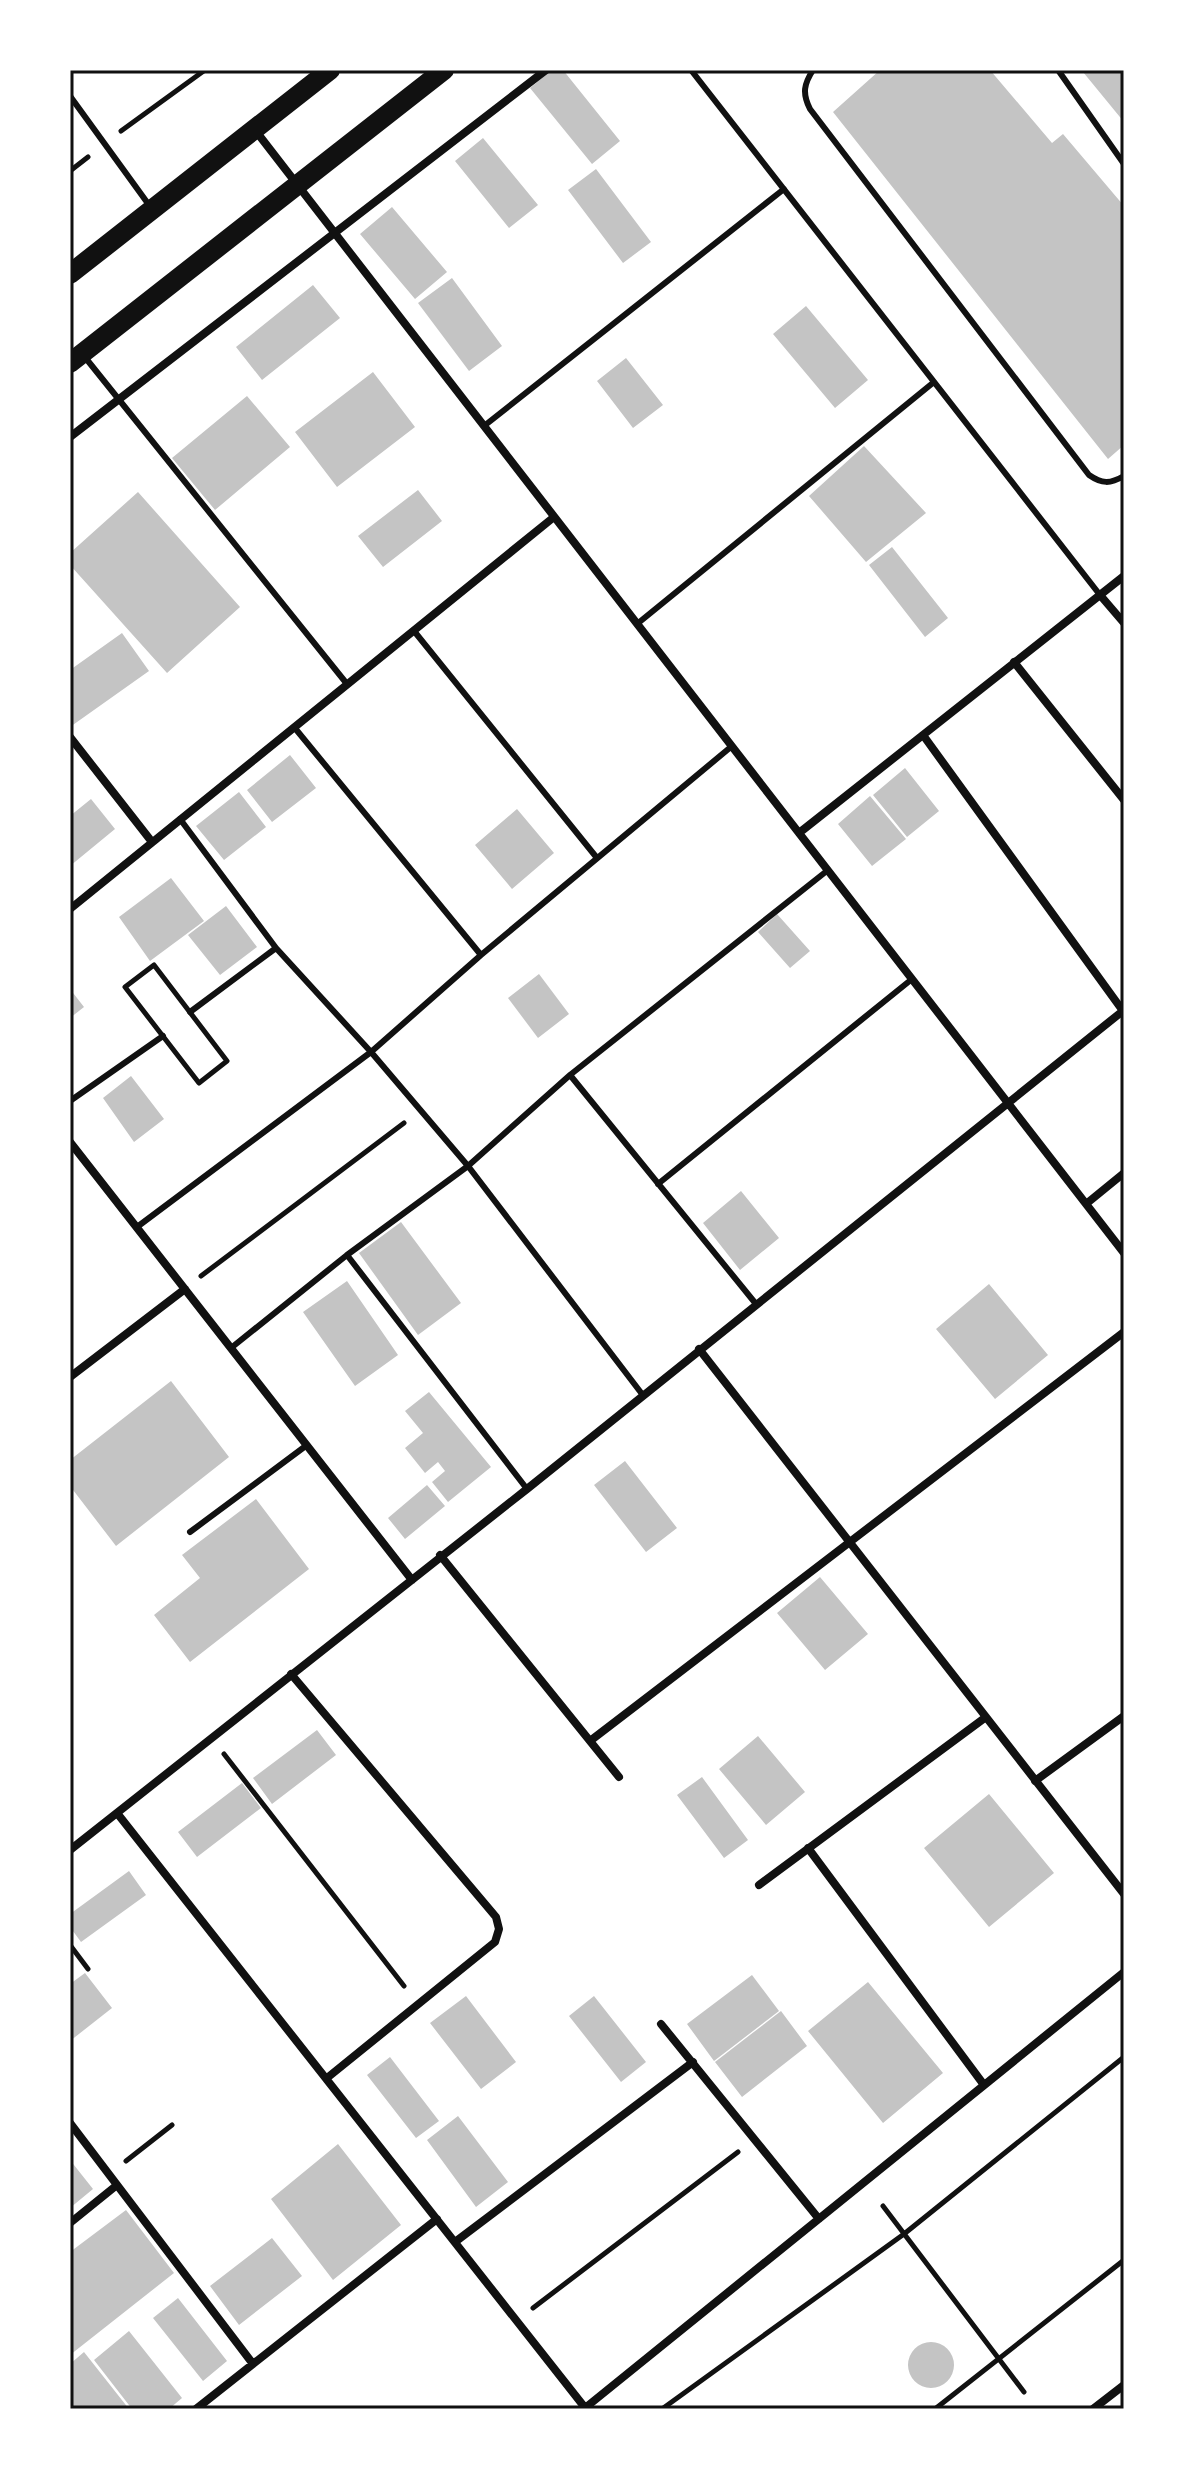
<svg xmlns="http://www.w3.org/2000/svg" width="1194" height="2479" viewBox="0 0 1194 2479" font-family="'DejaVu Sans',sans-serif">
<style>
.building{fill:#c4c4c4}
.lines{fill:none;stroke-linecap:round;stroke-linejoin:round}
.path{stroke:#111;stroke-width:5}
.service{stroke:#111;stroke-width:6}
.minor{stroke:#111;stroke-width:8}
.primary{stroke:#111;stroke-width:20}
.neatline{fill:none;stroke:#111;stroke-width:3}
</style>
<rect width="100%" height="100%" fill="#fff"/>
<!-- building -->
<path class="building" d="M552,70h11l57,71 -28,23 -62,-76z
M880,70h110l62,73 11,-9 61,72v239l-16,14 -275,-347z
M1086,70h38v52l-41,-50z
M483,138l55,67 -29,23 -54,-67z
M596,169l55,73 -28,21 -55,-73z
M392,207l55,65 -32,27 -55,-65z
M452,278l50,68 -33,25 -51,-68z
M313,285l27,33 -78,62 -26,-33z
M806,306l62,74 -33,28 -62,-74z
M626,358l37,47 -30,23 -36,-47z
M373,372l42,55 -78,60 -42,-55z
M247,396l43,51 -75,63 -43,-52z
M864,446l62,67 -60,49 -57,-66z
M418,490l24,31 -59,46 -25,-31z
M138,492l102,115 -73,66 -97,-108v-12z
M892,547l56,71 -23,19 -56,-72z
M122,633l27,38 -79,56v-57z
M290,755l26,33 -44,34 -25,-32z
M905,768l34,43 -32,26 -34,-42z
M239,792l27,35 -42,33 -28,-34z
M870,796l36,43 -34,27 -34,-42z
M91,799l24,30 -45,37v-50z
M517,809l37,44 -42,36 -37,-44z
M171,878l33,43 -54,40 -31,-44z
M226,906l31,41 -37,28 -32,-40z
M777,914l33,37 -20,17 -32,-36z
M539,974l30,40 -31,24 -30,-40z
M70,989l14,18 -14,11z
M131,1076l33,43 -30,23 -31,-44z
M741,1191l38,47 -39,32 -37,-47z
M401,1222l60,81 -43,32 -59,-82z
M347,1281l51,74 -43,31 -52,-74z
M989,1284l59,71 -53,44 -59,-70z
M171,1381l58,76 -113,89 -46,-60v-26z
M429,1392l62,75 -43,35 -16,-20 13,-11 -7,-9 -13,11 -20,-25 18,-15 -18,-22z
M625,1461l52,67 -31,24 -52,-67z
M427,1485l18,21 -40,33 -17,-21z
M256,1499l53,70 -119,93 -36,-47 46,-37 -18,-23z
M820,1577l48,57 -43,36 -48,-57z
M317,1730l19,25 -64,49 -19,-26z
M758,1736l47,56 -39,33 -47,-56z
M702,1777l46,63 -24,18 -47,-63z
M242,1783l19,25 -64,49 -19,-25z
M989,1794l65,79 -65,54 -65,-79z
M129,1871l17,24 -65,47 -11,-15v-13z
M85,1973l27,35 -42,33v-57z
M752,1975l27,36 -65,50 -27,-37z
M868,1982l75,91 -60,50 -75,-92z
M466,1996l50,66 -35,27 -51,-66z
M594,1996l52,66 -25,20 -52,-66z
M781,2011l26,35 -65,51 -27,-35z
M390,2057l49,64 -23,17 -49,-63z
M458,2116l50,66 -32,25 -49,-67z
M338,2144l63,81 -68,55 -62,-81z
M70,2160l23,29 -23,19z
M126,2210l48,63 -104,82v-103z
M272,2238l30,38 -63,49 -29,-39z
M178,2298l49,63 -24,20 -50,-63z
M129,2331l53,67 -13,11h-37l-38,-49z
M908 2365a23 23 0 1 1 46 0a23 23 0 1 1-46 0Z
M84,2352l45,57h-59v-45z"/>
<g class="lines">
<!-- path -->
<path class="path" d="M121,131l84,-61
M70,171l18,-14
M154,965l73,96 -28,22 -74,-96z
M201,1276l203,-153
M224,1754l180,232
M70,1945l18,24
M126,2161l46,-36
M883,2206l141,186
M533,2308l205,-156
M662,2409l242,-175 220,-177
M935,2409l189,-149"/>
<!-- service -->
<path class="service" d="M691,70l409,525
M813,70c-9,14 -11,23 -3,39l279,366c13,9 21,9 35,1
M1058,70l66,94
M70,96l79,109
M84,356l263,328
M484,426l300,-237
M637,624l297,-242
M414,631l183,227
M294,727l187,228 251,-209
M481,955l-110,97 97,114 102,-91
M190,1012l86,-64
M70,1101l93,-65
M658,1184l254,-205
M137,1227l234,-175 -95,-104 -96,-129
M347,1255l180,234
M756,1304l-186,-229 258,-205
M231,1348l116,-93 121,-89 174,228
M190,1532l117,-87"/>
<!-- minor -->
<path class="minor" d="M255,130l869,1123
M70,437l476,-367
M1100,595l24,28
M1014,662l110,138
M923,735l200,276
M70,737l82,105
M799,833l325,-257
M70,909l484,-392
M70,1142l342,438
M1086,1204l38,-31
M699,1349l425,545
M70,1377l115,-88
M440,1555l179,222
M291,1674l205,243 3,12 -4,13 -168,136
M590,1741l534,-409
M1035,1781l89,-65
M117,1813l469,596
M808,1848l176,237
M70,1850l457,-361 597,-479
M759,1885l227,-168
M661,2024l158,195
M70,2123l183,241
M70,2223l47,-38
M455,2242l238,-180
M585,2408l539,-436
M196,2409l241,-190
M1093,2409l31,-24"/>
<!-- primary -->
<path class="primary" d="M70,274l260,-204
M70,363l374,-293"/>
</g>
<!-- border -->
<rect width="1194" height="2479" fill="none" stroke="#ffffff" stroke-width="144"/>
<rect x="72" y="72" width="1050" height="2335" class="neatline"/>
</svg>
